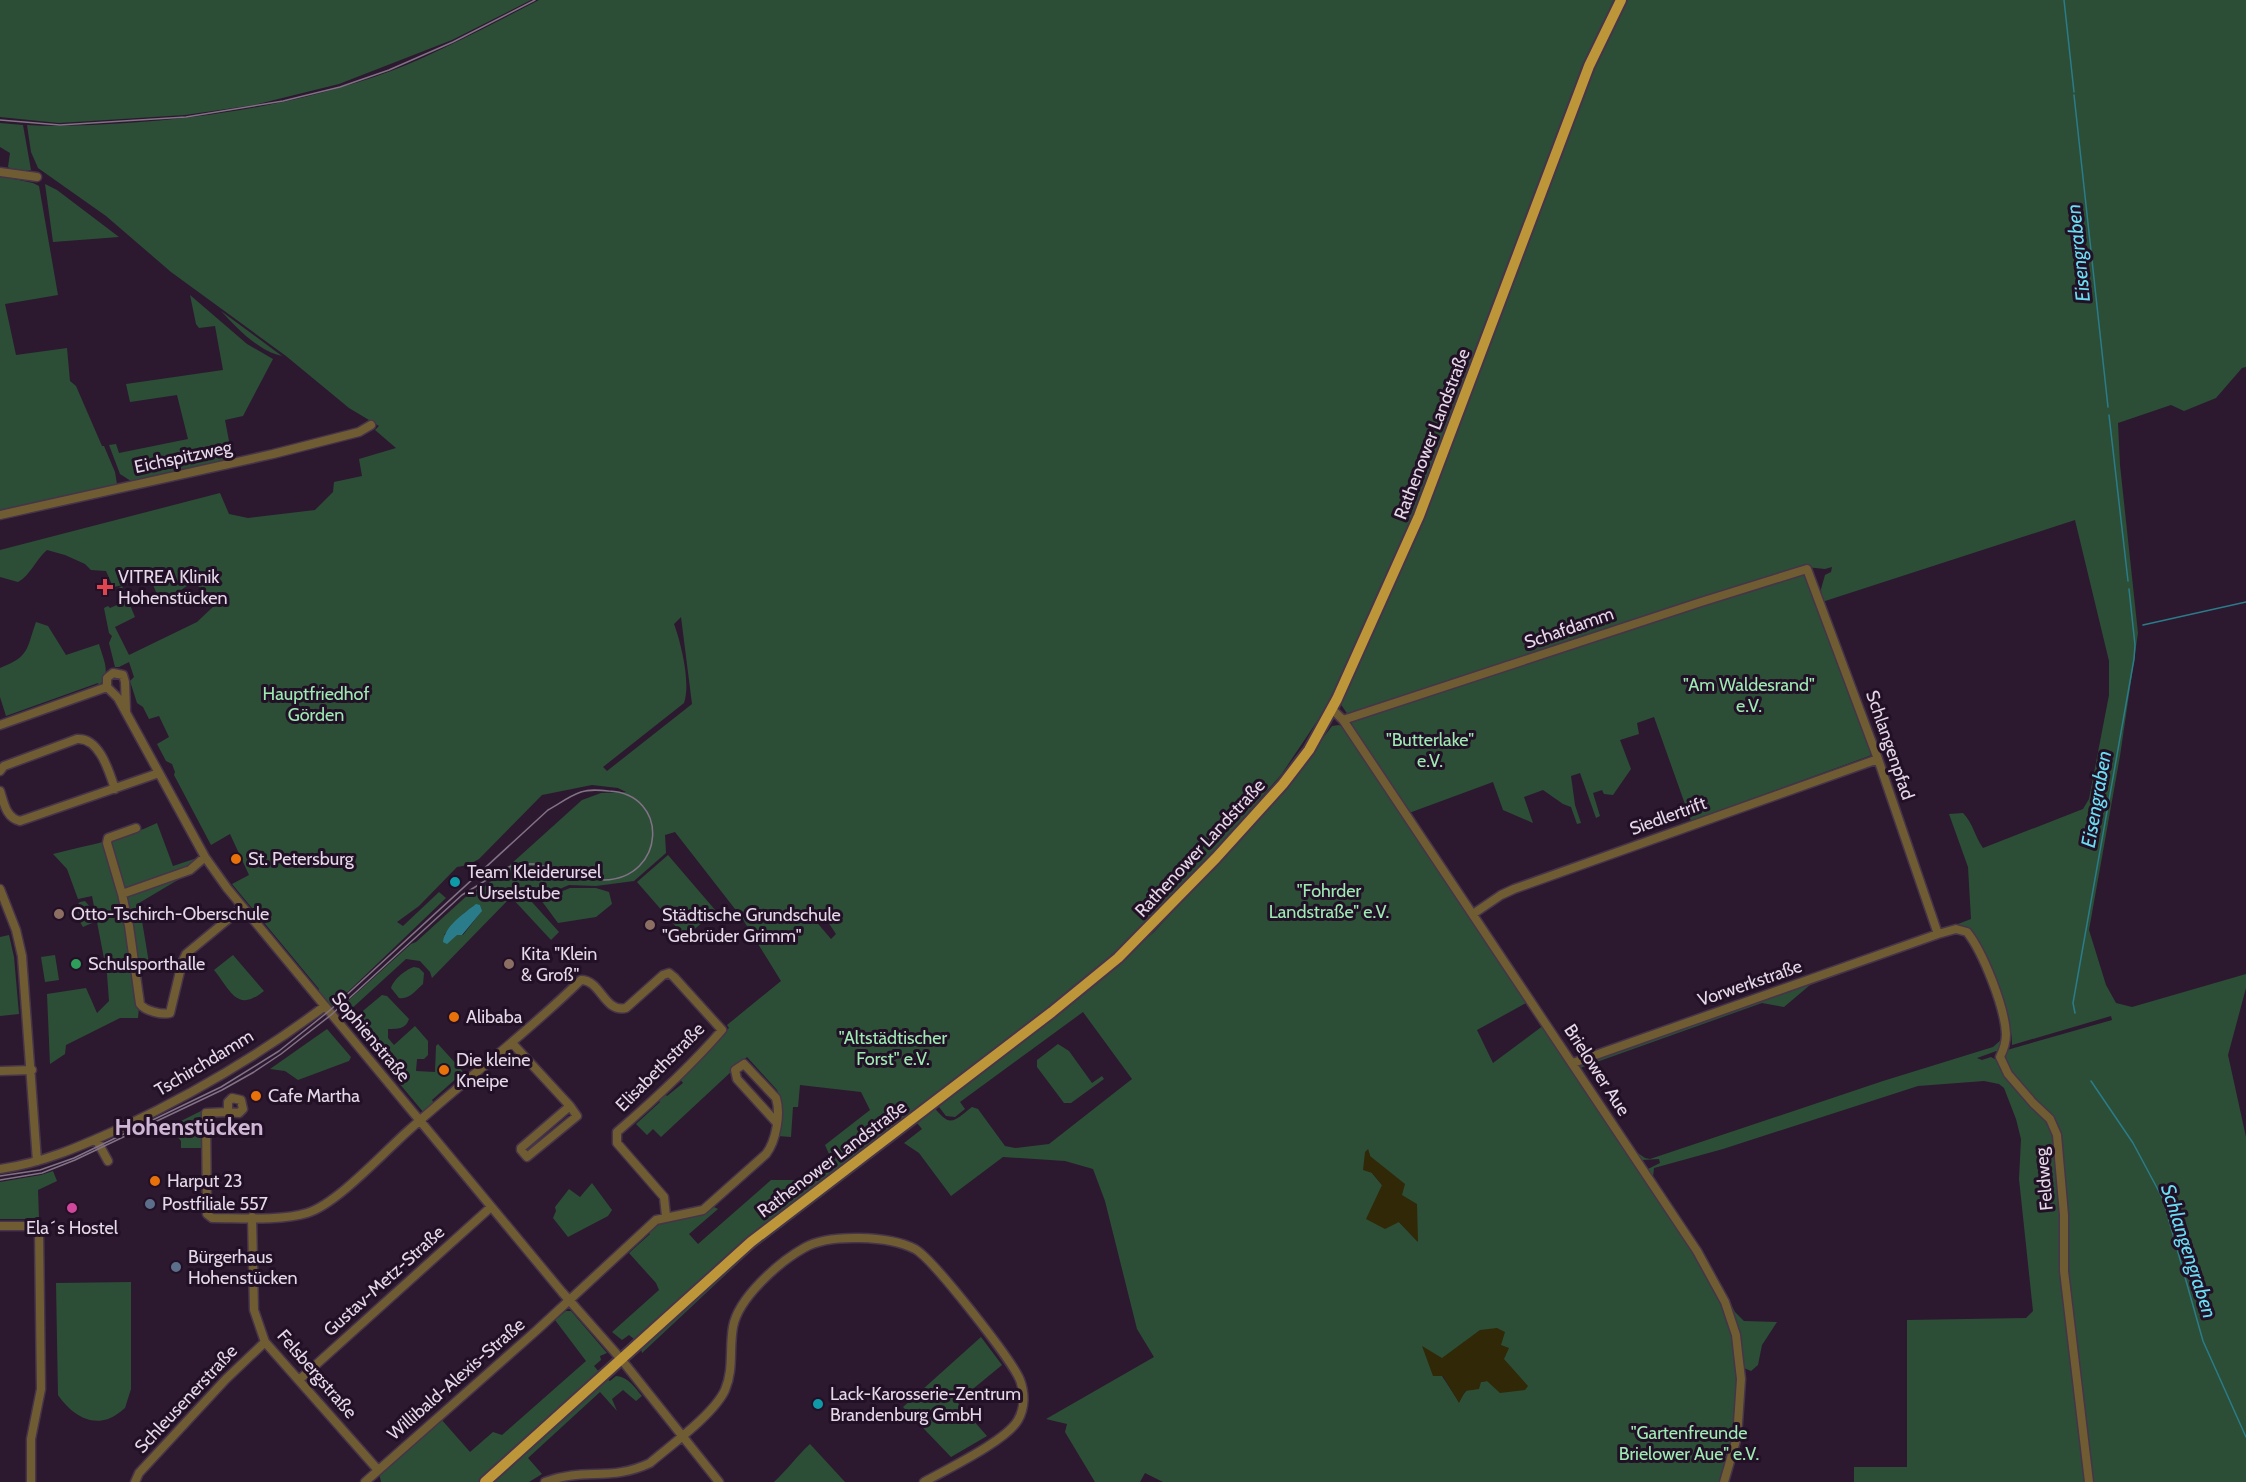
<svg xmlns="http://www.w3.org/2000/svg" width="2246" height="1482" viewBox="0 0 2246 1482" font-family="Cabin,sans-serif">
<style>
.green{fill:#2c4e36;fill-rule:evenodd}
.sand{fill:#302807}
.water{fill:#2b7c8a}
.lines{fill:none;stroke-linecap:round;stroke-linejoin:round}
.stream{stroke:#2b7c8a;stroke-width:1.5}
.minor-casing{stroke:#46344a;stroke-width:11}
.major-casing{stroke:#46344a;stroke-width:14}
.minor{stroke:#6f5c33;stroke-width:8}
.major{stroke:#bd9639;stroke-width:10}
.tram{stroke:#827286;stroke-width:1.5}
.rail{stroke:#827286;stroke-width:1.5}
.health-dot{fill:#e0444e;stroke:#221026;stroke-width:2}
.food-dot{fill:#e8710a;stroke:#221026;stroke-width:2}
.culture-dot{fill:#0f9aa8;stroke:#221026;stroke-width:2}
.education-dot{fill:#8d6e63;stroke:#221026;stroke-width:2}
.leisure-dot{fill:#2e9e5b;stroke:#221026;stroke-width:2}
.service-dot{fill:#5c6f8a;stroke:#221026;stroke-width:2}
.hotel-dot{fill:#d1479c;stroke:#221026;stroke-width:2}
.labels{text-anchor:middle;stroke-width:6;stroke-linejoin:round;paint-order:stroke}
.street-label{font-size:18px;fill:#e5d8e8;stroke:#221026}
.poi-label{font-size:18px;fill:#e5d8e8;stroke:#221026;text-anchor:start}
.park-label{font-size:18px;fill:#9deab2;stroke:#221026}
.water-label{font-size:20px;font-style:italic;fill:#69def3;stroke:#221026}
.district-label{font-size:24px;font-weight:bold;fill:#ceb6d4;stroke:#221026}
</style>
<rect width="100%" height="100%" fill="#2c1930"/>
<!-- green -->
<path class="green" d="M0,0h531l-79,40 -113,44 -85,21 -69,10 -126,8 -59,-6z
M539,0h1078l-243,611 -50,100 -43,64 -69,79 -96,101 -482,384 -5,-4 -7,5 -10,-8 47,-42 -3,-7 -27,-30 21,-19 -2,-4 9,-8 55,-16 6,3 -29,25 9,10 73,-64h23l11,4 28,-21 -8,-18 45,-35 -9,-18 -61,-7 -2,22h-5l-2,30 -13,-1c2,-16 6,-31 -1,-46l-30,-33 -86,80 -8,-8 -6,6 -11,-11 24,-22 -3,-4 7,-5 3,3 16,-13 -3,-4 12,-10 10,-15 27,-26 -2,-3 54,-44 -39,-63 -67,-86 -10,3 1,18 -32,28 -38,5 -27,-1 -38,16 28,31 -8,8 -40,-43 -79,81 -2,-6 -10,-11 -14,-2 -57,52 -9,2 -2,-3 73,-66 5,-2 55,-50 14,-6 14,-11 83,-75 19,-7 25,-1 -8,-4 -26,-3 -50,10 -63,64 -11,6 -11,2 -38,39 -22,16 6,4 36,-34 7,6 -115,110 -14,-16 2,-3 -87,-105 17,-9 -19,-41 -19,11 -37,-70 1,-3 -3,-8 -6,-3 -9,-17 12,-7 -10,-21 -10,3 -6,-12 -6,-4 -7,-22 4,-4 -5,-15 -10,5h-4l-6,-24 3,-7 -3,-3 -5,-25 4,-2 2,2 9,-4 -1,-2 4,-2 -5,-11 5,-3 13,31 -20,10 14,28 68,-33 18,-17 -21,-24 -33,23 -10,-24 -38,7 -7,-16 -15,-1 -6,-6 -20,-9 -18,-5c-11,9 -17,26 -29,32l-18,-5v-27l220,-57 9,21 19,4 67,-8 18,-18 1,-10 28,-6 -3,-17 37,-11 -21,-18 4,-4 -30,-18 -63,-52 -115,-84 -65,-56 -68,-48 -7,-16 -4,-27c34,2 67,0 100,-2 90,-6 179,-21 264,-52 51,-20 99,-46 148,-71zM681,617l11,87 -85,67 -4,-4 81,-64c7,-20 -3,-60 -10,-79zM475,905h5l1,7 -18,23h-19l19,-21zM822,913l14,21 -5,5 -17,-20z
M1626,0h620v367l-4,1 -26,30 -32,13 -13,-6 -53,18 2,42 18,168 -18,123 -31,174 17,55 10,18 16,4 114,-33v14l-18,67 18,82v345h-155l-23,-210 -8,-138 -51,-64 -5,-12 3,-8 105,-30 -1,-4 -99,29c1,-30 -27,-82 -39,-112l-8,-7 -15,1 21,-8 -3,-52 -19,-53 14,-1c10,10 12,24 20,35l100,-39 6,-10 20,-104v-34l-34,-141 -253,82 -1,-13 4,-14 6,-3 1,-5 -7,2 -19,-2 67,181 -1,7 -181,66 -37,-104 -17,6 2,11 -19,6 11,29 -18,26 -9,-1 -2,-4 -9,3 7,23 -4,2 -16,-45 -9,3 4,29 6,18 -4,1 -6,-17 -8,-3 -20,-14 -19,7 9,26 -30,-13 -10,-28 -84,31 -57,-87v-5l-12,-18 183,-451 72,-186z
M0,123l23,2 8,45 -16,1 -7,-4 2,-14 -10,-6z
M0,176l33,7 6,3 19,109 -53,9 11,51 51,-7 3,33 6,5 26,60h2l11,26 2,12 -3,4 -114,25z
M45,184l12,6 62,47 -66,5z
M190,295l57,49 26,15 -30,57 -18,4 8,42 -99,21 -14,-9 -11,-29 7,-1 3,9 69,-14 -11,-44 -47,7 -4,-18 97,-14 -8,-44 -16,2 -3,-4z
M221,311l61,45c-24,-5 -45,-28 -61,-45z
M36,622l12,4 18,29 33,-11c4,15 13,30 0,41l-1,-2 -92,33 -6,-19v-29c30,-12 26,-18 36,-46z
M1339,725l5,3 184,274 -51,28 16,33 51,-38 151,227 21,36 15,41 7,50 -3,51 -14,52h-558l-18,-9 -5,9h-45l-30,-50 2,-8 -21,-5 108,-62 -17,-28 -32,-128 -12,-32 -28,-8 -62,-4 -52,39 -32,-43 -15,-10 18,-14 -5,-6 -165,127 -110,103 -1,-4 122,-112 170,-131c17,22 20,16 39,1l6,2 27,37 10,2 34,-4 83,-65 -49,-67 -123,90 5,7 -10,8 -9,-1 -7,-9 1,-6 123,-92 91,-77 129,-141 49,-65zM1368,1149l2,7 31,39 16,46 -18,-19 -17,-37 -10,-12zM1423,1347l19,12 83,31 -38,-9c-14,1 -22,9 -28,21z
M157,823l16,43 21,-7 4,9 -59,35 10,60 -6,1 -5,54h-18l-54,27 -1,9 -15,10 -3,-70 39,-6 11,25 12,-12 -2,-27 -15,-78 -14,3 -11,-30 -14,-15c35,-9 72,-15 104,-31z
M668,855l48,56 -31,26 -48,-55z
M570,888h26l13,4 3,12 -16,13 -38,6 -17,-23z
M85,901l5,6 2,16 -9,4 -3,-5 -3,-17 3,-3z
M1950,934l-140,51 -26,22 -22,-4 -182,65v-4z
M9,935l5,22 5,57 -19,2v-79z
M55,955l4,25 -14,2 -4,-25z
M233,955l31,36c-27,22 -33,0 -50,-21z
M414,967l5,1 5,5 -1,11c-7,6 -14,16 -24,14l-8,-10c2,-8 15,-19 23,-21z
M382,995l5,1 22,23c-3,10 -11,10 -21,10v9l6,7 21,-19 13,15v14l-4,4h-7l-1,12 19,1 1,-26 2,-2 30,33 -4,3 -5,-4 -27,24 3,5 -11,8 -66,-79 -6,-14z
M327,1029l24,28 -2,4 -51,19 -13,-9 -15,-2z
M2002,1039v10l-25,9 5,2 9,-3 9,5 52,64 33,356h-231v-15h53v-147l119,-2 7,-7 -14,-132 2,-40 -5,-20 -12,-31 -5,-4 -15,-3 -66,5 -195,63 -69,19 -1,9 -5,-8 12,-6 -1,-4 -17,1 -7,-9 10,7 5,1 233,-78 110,-34z
M1058,1044l11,7 23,32 10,-7 2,3 -33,24h-7l-27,-36v-7z
M203,1110v38h-22v-7l-12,-14z
M53,1171l4,10 -19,9 1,29h-39v-37l41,-7z
M592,1183l20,27 -4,6 -40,21 -15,-19 3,-7 -1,-4 14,-18 11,8z
M131,1282v107l-6,19c-5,4 -11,9 -17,11 -21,7 -39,-8 -50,-24l-2,-112z
M1722,1287l13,25 9,9 33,1 -15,23 -4,20 -7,6 -7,-3c-3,-29 -12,-54 -22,-81z
M566,1311h5l36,42 -7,3 1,4 -7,6 6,7 -121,109h-98l-2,-9 62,-54 29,33 23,-20 9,3 84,-74 -31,-41z
M981,1337l21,28 -45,37 30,34 -36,21 -48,-50z
M616,1376c13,1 19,12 26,20l-6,5 -13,-11 -11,9 5,12 -17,-19 -72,66 14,16 -13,8h-37l115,-103 3,2z
M810,1444l35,38h-71c13,-12 22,-25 36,-38z"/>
<!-- sand -->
<path class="sand" d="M1368,1149l2,7 35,28 -3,11 15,9 1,38 -19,-20 -14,7 -19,-10 16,-34 -10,-12 -9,-3 2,-18z
M1497,1328l8,4 -4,13 8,3 -5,11 24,27 -3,4 -25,3 -13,-12 -6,1 -2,7 -14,2 -6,12 -16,-27h-10l-11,-30 20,12 38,-28z"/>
<!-- water -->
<path class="water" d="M476,904l4,1 2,6 -20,24h-5l-10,9 -4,-2c2,-16 20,-28 33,-38z"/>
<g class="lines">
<!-- stream -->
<path class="stream" d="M2064,0l10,92
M2074,95l34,312
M2109,415l19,166
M2143,625l103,-23
M2075,1013l-2,-10 61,-344 1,-14 -6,-56
M2091,1081l42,62 30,56 40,142 43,96"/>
<!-- minor casing -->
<g class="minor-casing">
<path id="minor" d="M0,172l37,5
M0,515l273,-61 86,-22 12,-7
M107,687l11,11 87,159 22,31 335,404 59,67 98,123
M107,687v-9l6,-5 10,2 2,7 1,29
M1332,709l11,11 354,531 28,51 11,33 2,18 3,26 -3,44 -1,14 -13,45
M1343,720l358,-118 106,-33 71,190 60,175
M0,725l107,-38
M0,771l4,-5 73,-27c22,-2 32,32 38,50
M0,791c4,12 6,27 20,30l139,-48
M205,857l-15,13 -68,24 7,32 11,78c5,7 22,11 30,9l12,-50 4,-9 57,-47
M0,889l16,41 6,26 15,205
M122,894l-15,-51 1,-5 28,-10
M1473,914l28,-19 13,-6 364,-130
M512,1043l58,63 -49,42v2l6,7 50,-41 -7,-10
M1573,1063l365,-129 18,-5 11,3c16,20 38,76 39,102 0,8 -2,15 -6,23l8,17 25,29 17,16 7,16 7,80v56l25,211
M0,1071l32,-1
M228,1112v-10l4,-4 9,2 2,9 -4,4 -11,-1 -22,1 1,101 5,4c27,0 70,3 95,-5 30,-9 77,-61 102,-83 57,-51 118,-97 172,-150 20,0 23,33 45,28l37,-33 6,-2 5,4 48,53c-32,37 -68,70 -105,102v11l47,54 2,19
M96,1139l12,22
M0,1169c43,-6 81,-23 121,-41 72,-34 140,-74 204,-122
M252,1217l2,93 11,32 113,128
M0,1226h36l3,5 2,158 -10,50v43
M299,1380l192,-173
M135,1482l4,-9 87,-94 39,-37
M365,1482l172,-152 119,-110 47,-10 63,-56c10,-13 15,-40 10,-56l-32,-34 -9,6 2,9 39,43
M545,1482c41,-15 65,0 105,-19 21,-18 64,-49 75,-73 9,-21 4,-41 8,-63 5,-29 46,-65 71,-79 25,-15 86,-12 111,1 18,10 97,111 105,131 5,13 5,28 -2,40 -12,21 -71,49 -94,62"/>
</g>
<!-- major casing -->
<g class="major-casing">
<path id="major" d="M485,1482l266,-240 301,-230 66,-54 98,-100 67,-74 26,-34 28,-51 82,-183 170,-450 32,-66"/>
</g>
<!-- minor -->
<use href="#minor" class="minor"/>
<!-- major -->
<use href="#major" class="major"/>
<!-- tram -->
<path class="tram" d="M0,1176l40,-6 34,-12 147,-71 58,-36 50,-40 219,-201c11,-6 21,-14 33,-18 9,-3 18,-2 28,-1 61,3 57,87 -5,89l-70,-16h-16l-12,4 -44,27 -131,120 -50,39 -27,18 -32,18 -147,70 -33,13 -42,7"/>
<!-- rail -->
<path class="rail" d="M0,120l60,5 126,-8 97,-16 57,-14 49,-17 64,-28 82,-42"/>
</g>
<!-- markers -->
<path class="health-dot" d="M102 578h6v6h6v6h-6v6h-6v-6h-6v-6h6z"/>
<g class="food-dot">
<circle cx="236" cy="859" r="6"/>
<circle cx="454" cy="1017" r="6"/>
<circle cx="444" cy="1070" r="6"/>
<circle cx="256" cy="1096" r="6"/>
<circle cx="155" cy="1181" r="6"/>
</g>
<g class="culture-dot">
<circle cx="455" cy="882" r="6"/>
<circle cx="818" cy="1404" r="6"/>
</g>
<g class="education-dot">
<circle cx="59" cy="914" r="6"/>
<circle cx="650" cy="925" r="6"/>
<circle cx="509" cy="964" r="6"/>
</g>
<circle class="leisure-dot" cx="76" cy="964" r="6"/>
<g class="service-dot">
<circle cx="150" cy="1204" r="6"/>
<circle cx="176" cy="1267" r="6"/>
</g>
<circle class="hotel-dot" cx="72" cy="1208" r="6"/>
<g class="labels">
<!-- street labels -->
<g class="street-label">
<text transform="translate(1432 434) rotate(-69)" y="6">Rathenower Landstraße</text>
<text transform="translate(183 457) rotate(-12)" y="6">Eichspitzweg</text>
<text transform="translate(1569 628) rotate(-19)" y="6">Schafdamm</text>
<text transform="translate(1890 745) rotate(71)" y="6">Schlangenpfad</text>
<text transform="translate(1668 816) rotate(-20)" y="6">Siedlertrift</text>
<text transform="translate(1200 848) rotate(-47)" y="6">Rathenower Landstraße</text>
<text transform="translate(1750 983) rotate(-19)" y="6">Vorwerkstraße</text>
<text transform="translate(371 1037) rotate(50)" y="6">Sophienstraße</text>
<text transform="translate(204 1063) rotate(-31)" y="6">Tschirchdamm</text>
<text transform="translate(660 1067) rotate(-45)" y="6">Elisabethstraße</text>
<text transform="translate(1597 1070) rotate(57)" y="6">Brielower Aue</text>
<text transform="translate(832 1159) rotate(-37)" y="6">Rathenower Landstraße</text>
<text transform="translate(2044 1179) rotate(-95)" y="6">Feldweg</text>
<text transform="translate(384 1281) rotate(-42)" y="6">Gustav-Metz-Straße</text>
<text transform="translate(317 1374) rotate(49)" y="6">Felsbergstraße</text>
<text transform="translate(456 1379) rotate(-41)" y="6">Willibald-Alexis-Straße</text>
<text transform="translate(186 1399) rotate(-47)" y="6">Schleusenerstraße</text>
</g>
<!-- poi labels -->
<g class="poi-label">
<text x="118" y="583">VITREA Klinik<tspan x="118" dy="21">Hohenstücken</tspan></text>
<text x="248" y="865">St. Petersburg</text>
<text x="467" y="878">Team Kleiderursel<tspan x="467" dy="21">- Urselstube</tspan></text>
<text x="71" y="920">Otto-Tschirch-Oberschule</text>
<text x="662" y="921">Städtische Grundschule<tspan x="662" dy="21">"Gebrüder Grimm"</tspan></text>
<text x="521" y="960">Kita "Klein<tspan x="521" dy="21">&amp; Groß"</tspan></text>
<text x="88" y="970">Schulsporthalle</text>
<text x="466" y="1023">Alibaba</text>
<text x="456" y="1066">Die kleine<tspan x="456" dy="21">Kneipe</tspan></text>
<text x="268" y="1102">Cafe Martha</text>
<text x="167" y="1187">Harput 23</text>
<text x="162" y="1210">Postfiliale 557</text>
<text x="72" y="1234" text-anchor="middle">Ela´s Hostel</text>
<text x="188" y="1263">Bürgerhaus<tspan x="188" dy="21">Hohenstücken</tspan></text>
<text x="830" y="1400">Lack-Karosserie-Zentrum<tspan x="830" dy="21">Brandenburg GmbH</tspan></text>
</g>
<!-- park labels -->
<g class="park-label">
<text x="1749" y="691">"Am Waldesrand"<tspan x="1749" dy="21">e.V.</tspan></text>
<text x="316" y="700">Hauptfriedhof<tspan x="316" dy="21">Görden</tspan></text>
<text x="1430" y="746">"Butterlake"<tspan x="1430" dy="21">e.V.</tspan></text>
<text x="1329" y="897">"Fohrder<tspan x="1329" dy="21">Landstraße" e.V.</tspan></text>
<text x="893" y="1044">"Altstädtischer<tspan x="893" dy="21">Forst" e.V.</tspan></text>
<text x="1689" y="1439">"Gartenfreunde<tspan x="1689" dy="21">Brielower Aue" e.V.</tspan></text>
</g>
<!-- water labels -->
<g class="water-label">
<text transform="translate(2078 253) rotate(-96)" y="7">Eisengraben</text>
<text transform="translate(2096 799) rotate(-80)" y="7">Eisengraben</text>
<text transform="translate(2189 1251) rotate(72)" y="7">Schlangengraben</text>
</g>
<!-- district labels -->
<g class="district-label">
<text x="189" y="1135">Hohenstücken</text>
</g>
</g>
</svg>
